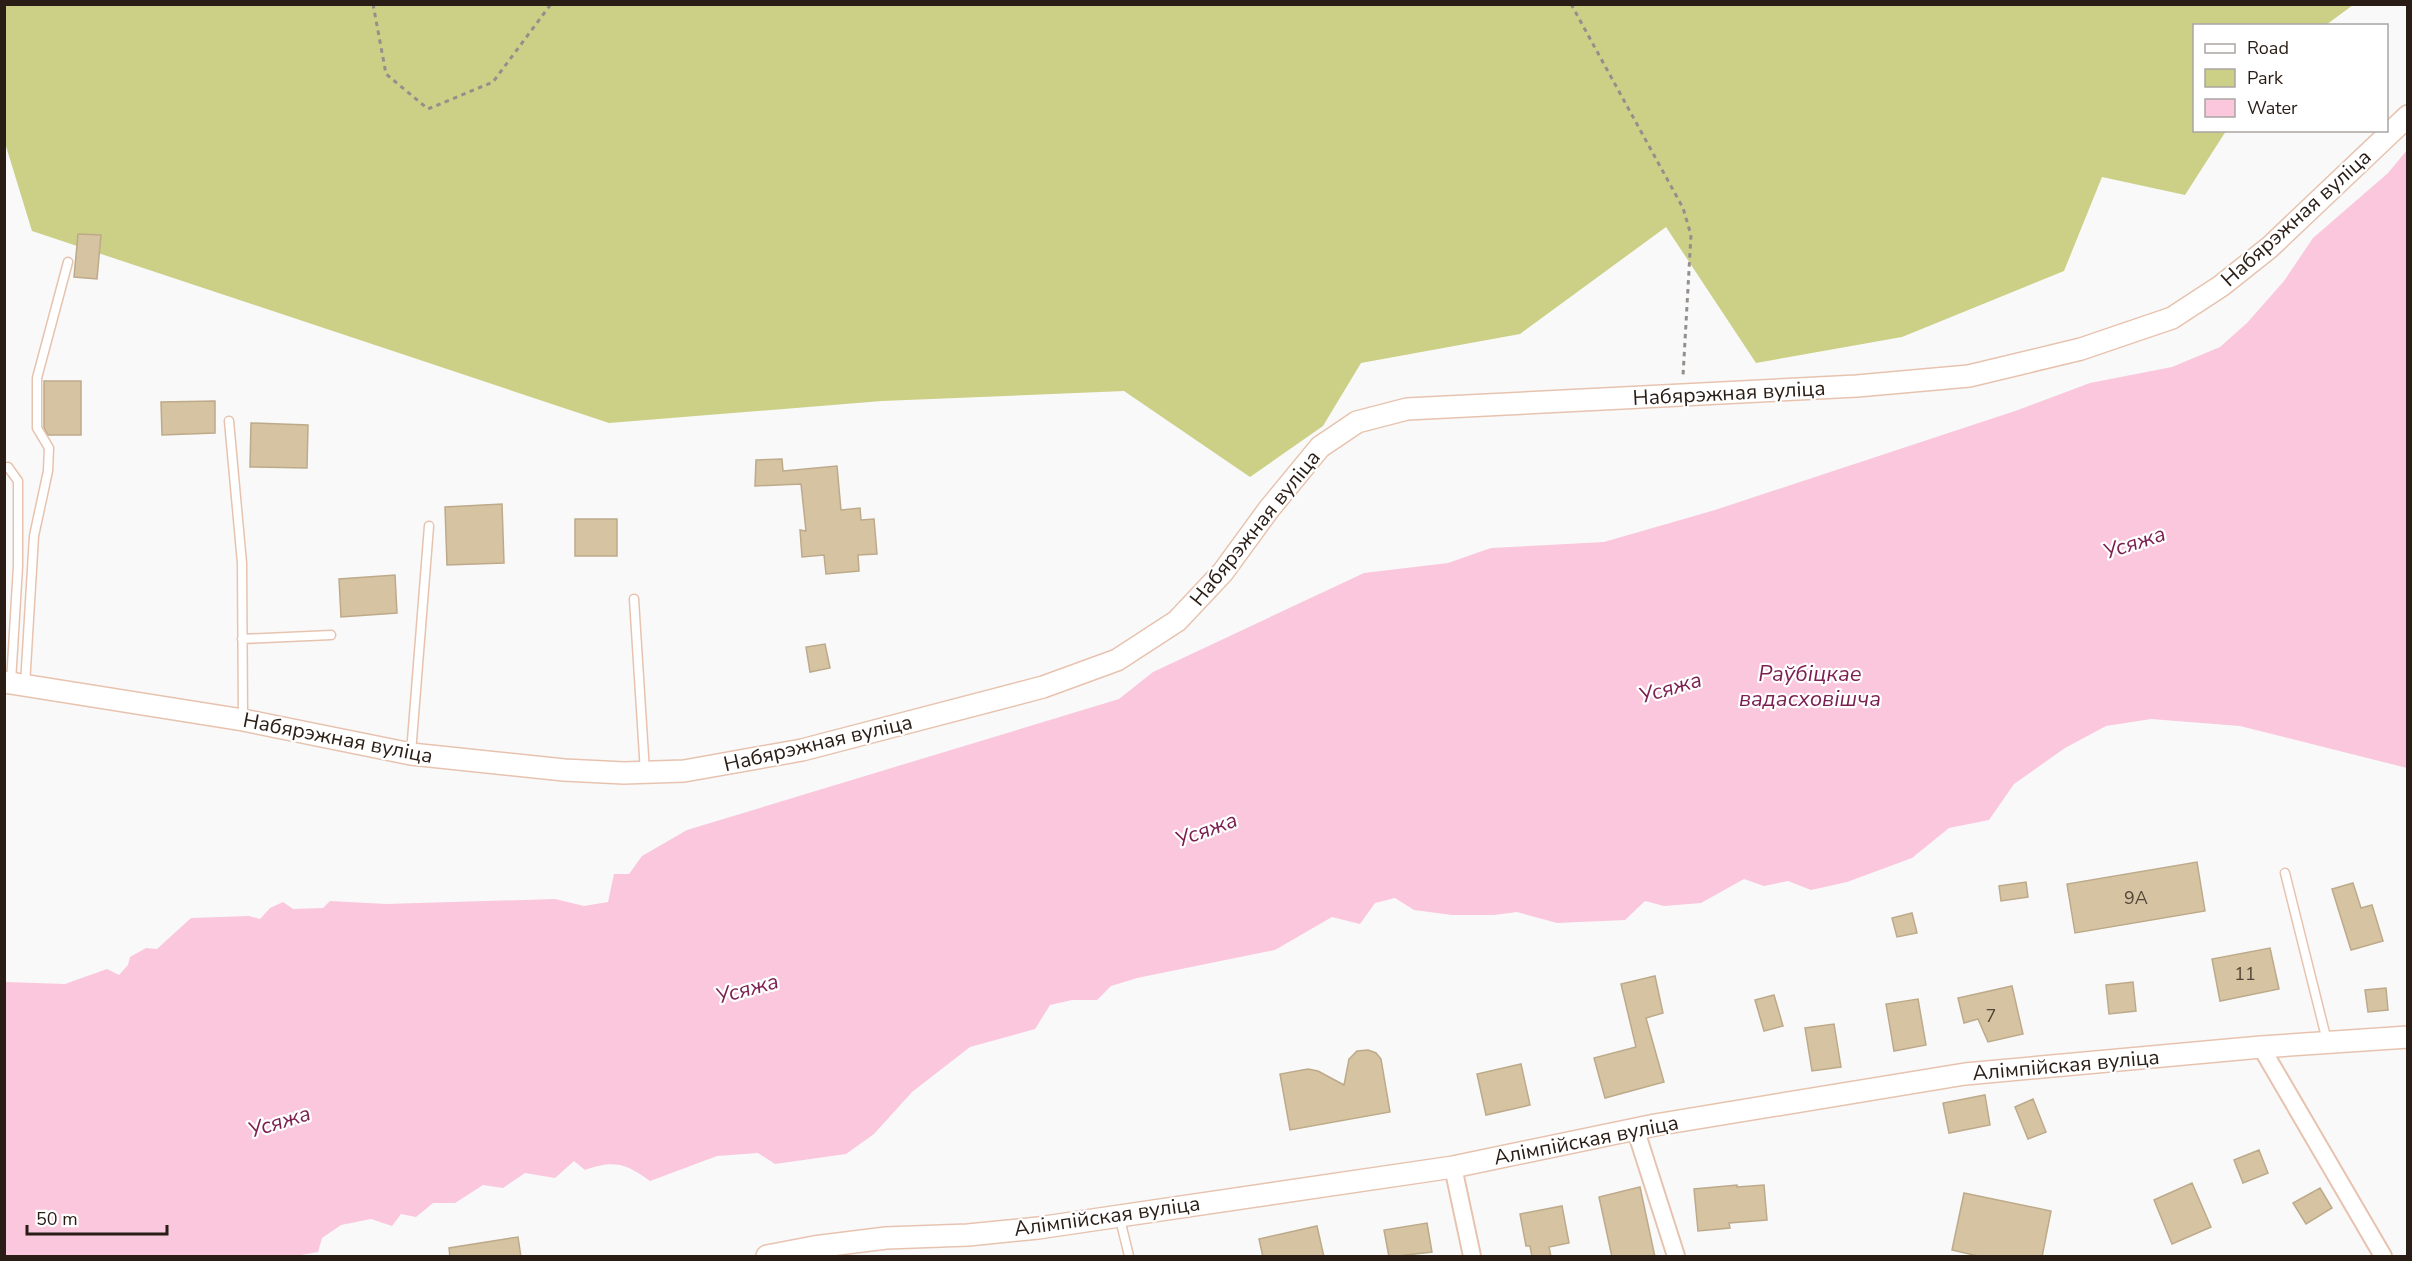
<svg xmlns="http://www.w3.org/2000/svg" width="2412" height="1261" viewBox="0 0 2412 1261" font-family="'Nunito Sans',sans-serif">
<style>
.green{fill:#ccd087}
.water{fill:#fac7dc}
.building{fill:#d6c3a2;stroke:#bdaa8a;stroke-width:1.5}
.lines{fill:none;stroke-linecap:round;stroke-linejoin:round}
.service-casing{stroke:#e7c3af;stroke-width:11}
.minor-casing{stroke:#e7c3af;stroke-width:20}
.tertiary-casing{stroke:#e7c3af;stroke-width:24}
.path{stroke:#958f8b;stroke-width:3;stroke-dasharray:4.5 4.5;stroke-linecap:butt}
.service{stroke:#fff;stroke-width:8}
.minor{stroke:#fff;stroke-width:16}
.tertiary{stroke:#fff;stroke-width:21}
.labels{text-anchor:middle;stroke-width:4.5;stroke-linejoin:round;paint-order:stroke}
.number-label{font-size:18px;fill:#544638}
.street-label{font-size:21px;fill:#291d15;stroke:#fff}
.water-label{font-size:22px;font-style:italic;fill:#7b1e50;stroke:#fff}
</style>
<rect width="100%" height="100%" fill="#f9f9f9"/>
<!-- green -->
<path class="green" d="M4,5h2349l-27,20 -132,1v104l32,1 -41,64 -83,-18 -38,94 -162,66 -146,26 -90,-136 -146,107 -159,29 -38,63 -73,51 -126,-86 -242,10 -273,22 -577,-192 -27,-88z"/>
<!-- water -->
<path class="water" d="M2407,150v618l-167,-42 -89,-7 -45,7 -41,22 -51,36 -25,36 -40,8 -37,30 -65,24 -36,8 -23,-9 -24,5 -20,-7 -43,24 -37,3 -19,-5 -20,19 -68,3 -40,-11 -23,3h-42l-38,-5 -19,-12 -20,5 -15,21 -28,-7 -57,33 -138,28 -26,8 -14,14h-25l-22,5 -15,24 -65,18 -58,45 -38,42 -28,20 -71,10 -17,-11 -41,3 -67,25c-25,-18 -36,-21 -65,-11l-11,-9 -19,17 -30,-5 -22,15 -20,-3 -28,18h-22l-17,14 -15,-3 -9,12 -21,-7 -30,6 -19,13 -4,14 -22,4h-291v-274l60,2 42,-15 12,6 9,-10 2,-8 16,-9 11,1 34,-31 58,-2 11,3 10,-11 13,-6 10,7 30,-1 7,-7 56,3 169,-5 29,7 24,-4 6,-28h15l13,-18 45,-26 432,-131 34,-27 211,-99 84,-10 43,-15 113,-6 111,-32 300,-99 75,-28 82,-16 48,-20 27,-24 37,-42 29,-43 75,-65z"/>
<!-- building -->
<path class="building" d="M78,234l23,1 -4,44 -23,-2z
M44,381h37v54h-33l-4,-7z
M215,401v32l-53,2 -1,-33z
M251,423l57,2 -1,43 -57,-1z
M782,459l1,12 54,-5 4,44 19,-2 1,12 13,-1 3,35 -19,1 1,16 -33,3 -2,-19 -22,2 -2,-27 6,1 -5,-47 -46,2 1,-26z
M502,504l2,59 -57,2 -2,-58z
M575,519h42v37h-42z
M395,575l2,38 -56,4 -2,-38z
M825,644l5,24 -20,4 -4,-25z
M2197,862l8,49 -130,22 -8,-49z
M2026,882l2,15 -27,4 -2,-15z
M2353,883l8,25 11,-3 11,36 -32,9 -19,-61z
M1912,913l5,20 -20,4 -5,-19z
M2270,948l9,41 -59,12 -8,-42z
M1655,976l8,37 -17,5 18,64 -59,16 -11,-40 42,-11 -15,-63z
M2133,982l3,29 -27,3 -3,-29z
M2012,986l11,48 -35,8 -10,-23 -14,4 -6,-25z
M2386,988l2,22 -20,2 -3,-22z
M1774,995l9,31 -19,5 -9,-31z
M1918,999l8,46 -32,6 -8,-47z
M1834,1024l7,43 -29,4 -7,-43z
M1368,1050l8,3 5,6 9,53 -100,18 -10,-56 28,-5 10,2 26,14 5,-26 8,-8z
M1521,1064l9,41 -44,10 -9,-41z
M1985,1095l5,30 -41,8 -6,-30z
M2033,1099l13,33 -18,7 -13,-32z
M2259,1150l9,23 -25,10 -9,-23z
M2192,1183l19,44 -39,17 -18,-44z
M1737,1185v2l27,-2 3,35 -38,3 1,5 -32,3 -4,-42z
M1640,1187l15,70h-43l-13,-60z
M2320,1188l12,20 -26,16 -13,-21z
M1964,1193l87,18 -9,46h-60l-30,-7z
M1562,1206l7,37 -20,4 2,10h-19l-2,-11h-4l-6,-32z
M1427,1223l5,29 -43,5 -5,-27z
M1317,1226l7,31h-61l-4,-18z
M518,1237l3,20h-71l-1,-9z"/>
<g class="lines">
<!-- service casing -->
<g class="service-casing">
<path id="service" d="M229,421l13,142 1,156
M4,468l4,-1 10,14v85l-7,116
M634,599l11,173
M242,639l89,-4
M25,685l9,-149 14,-65 1,-23 -12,-20v-50l31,-116
M411,753l18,-227
M2285,873l42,168
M1119,1215l10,41"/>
</g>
<!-- minor casing -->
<g class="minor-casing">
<path id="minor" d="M2261,1047l122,209
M1635,1128l41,128
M1453,1167l19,89"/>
</g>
<!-- tertiary casing -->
<g class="tertiary-casing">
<path id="tertiary" d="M4,682l239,38 168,34 153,16 60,3 60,-2 118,-21 241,-63 74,-27 60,-39 46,-49 46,-63 51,-62 37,-25 50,-13 450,-23 112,-10 112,-27 91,-31 49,-32 49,-39 138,-131
M767,1256l47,-9 72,-9 82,-3 70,-7 415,-61 202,-42 310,-51 296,-27 147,-10"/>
</g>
<!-- path -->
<path class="path" d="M373,4l13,70 42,35 65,-27 58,-78
M1571,4l112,204 8,27 -8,141"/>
<!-- service -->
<use href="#service" class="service"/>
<!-- minor -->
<use href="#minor" class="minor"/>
<!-- tertiary -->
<use href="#tertiary" class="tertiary"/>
</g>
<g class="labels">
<!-- number labels -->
<g class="number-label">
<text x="2136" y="904">9А</text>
<text x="2245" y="980">11</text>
<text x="1991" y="1022">7</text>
</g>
<!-- street labels -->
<g class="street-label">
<text transform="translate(2296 218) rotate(-42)" y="7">Набярэжная вуліца</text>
<text transform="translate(1729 393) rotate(-3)" y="7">Набярэжная вуліца</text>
<text transform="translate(1255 528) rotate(-51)" y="7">Набярэжная вуліца</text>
<text transform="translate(338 738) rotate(11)" y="7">Набярэжная вуліца</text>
<text transform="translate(818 743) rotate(-13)" y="7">Набярэжная вуліца</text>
<text transform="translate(2066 1065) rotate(-5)" y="7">Алімпійская вуліца</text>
<text transform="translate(1586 1140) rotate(-11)" y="7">Алімпійская вуліца</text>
<text transform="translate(1107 1216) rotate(-8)" y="7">Алімпійская вуліца</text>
</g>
<!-- water labels -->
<g class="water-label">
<text transform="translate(2134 542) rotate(-18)" y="8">Усяжа</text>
<text x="1810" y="681">Раўбіцкае<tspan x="1810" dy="25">вадасховішча</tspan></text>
<text transform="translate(1670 687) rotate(-16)" y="8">Усяжа</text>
<text transform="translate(1206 829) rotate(-20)" y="8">Усяжа</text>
<text transform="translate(747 988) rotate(-15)" y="8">Усяжа</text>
<text transform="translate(279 1121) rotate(-17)" y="8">Усяжа</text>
</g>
</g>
<!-- border -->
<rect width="2412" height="1261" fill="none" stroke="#291d15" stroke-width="12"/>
<!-- legend -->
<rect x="2193" y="24" width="195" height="108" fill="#ffffff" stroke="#a9a5a1" stroke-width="1.5"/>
<rect x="2205" y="44" width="30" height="9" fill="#ffffff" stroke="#a9a5a1" stroke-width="1.5"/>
<text x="2247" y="54" font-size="18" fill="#291d15">Road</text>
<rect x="2205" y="69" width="30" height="18" fill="#ccd087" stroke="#a9a5a1" stroke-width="1.5"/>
<text x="2247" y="84" font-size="18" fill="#291d15">Park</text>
<rect x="2205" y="99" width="30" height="18" fill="#fac7dc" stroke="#a9a5a1" stroke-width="1.5"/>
<text x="2247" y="114" font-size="18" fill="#291d15">Water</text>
<!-- scale -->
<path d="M27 1225v9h140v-9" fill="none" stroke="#291d15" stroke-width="3"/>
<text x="36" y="1225" font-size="18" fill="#291d15" stroke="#ffffff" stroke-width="4.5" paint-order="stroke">50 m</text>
</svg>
